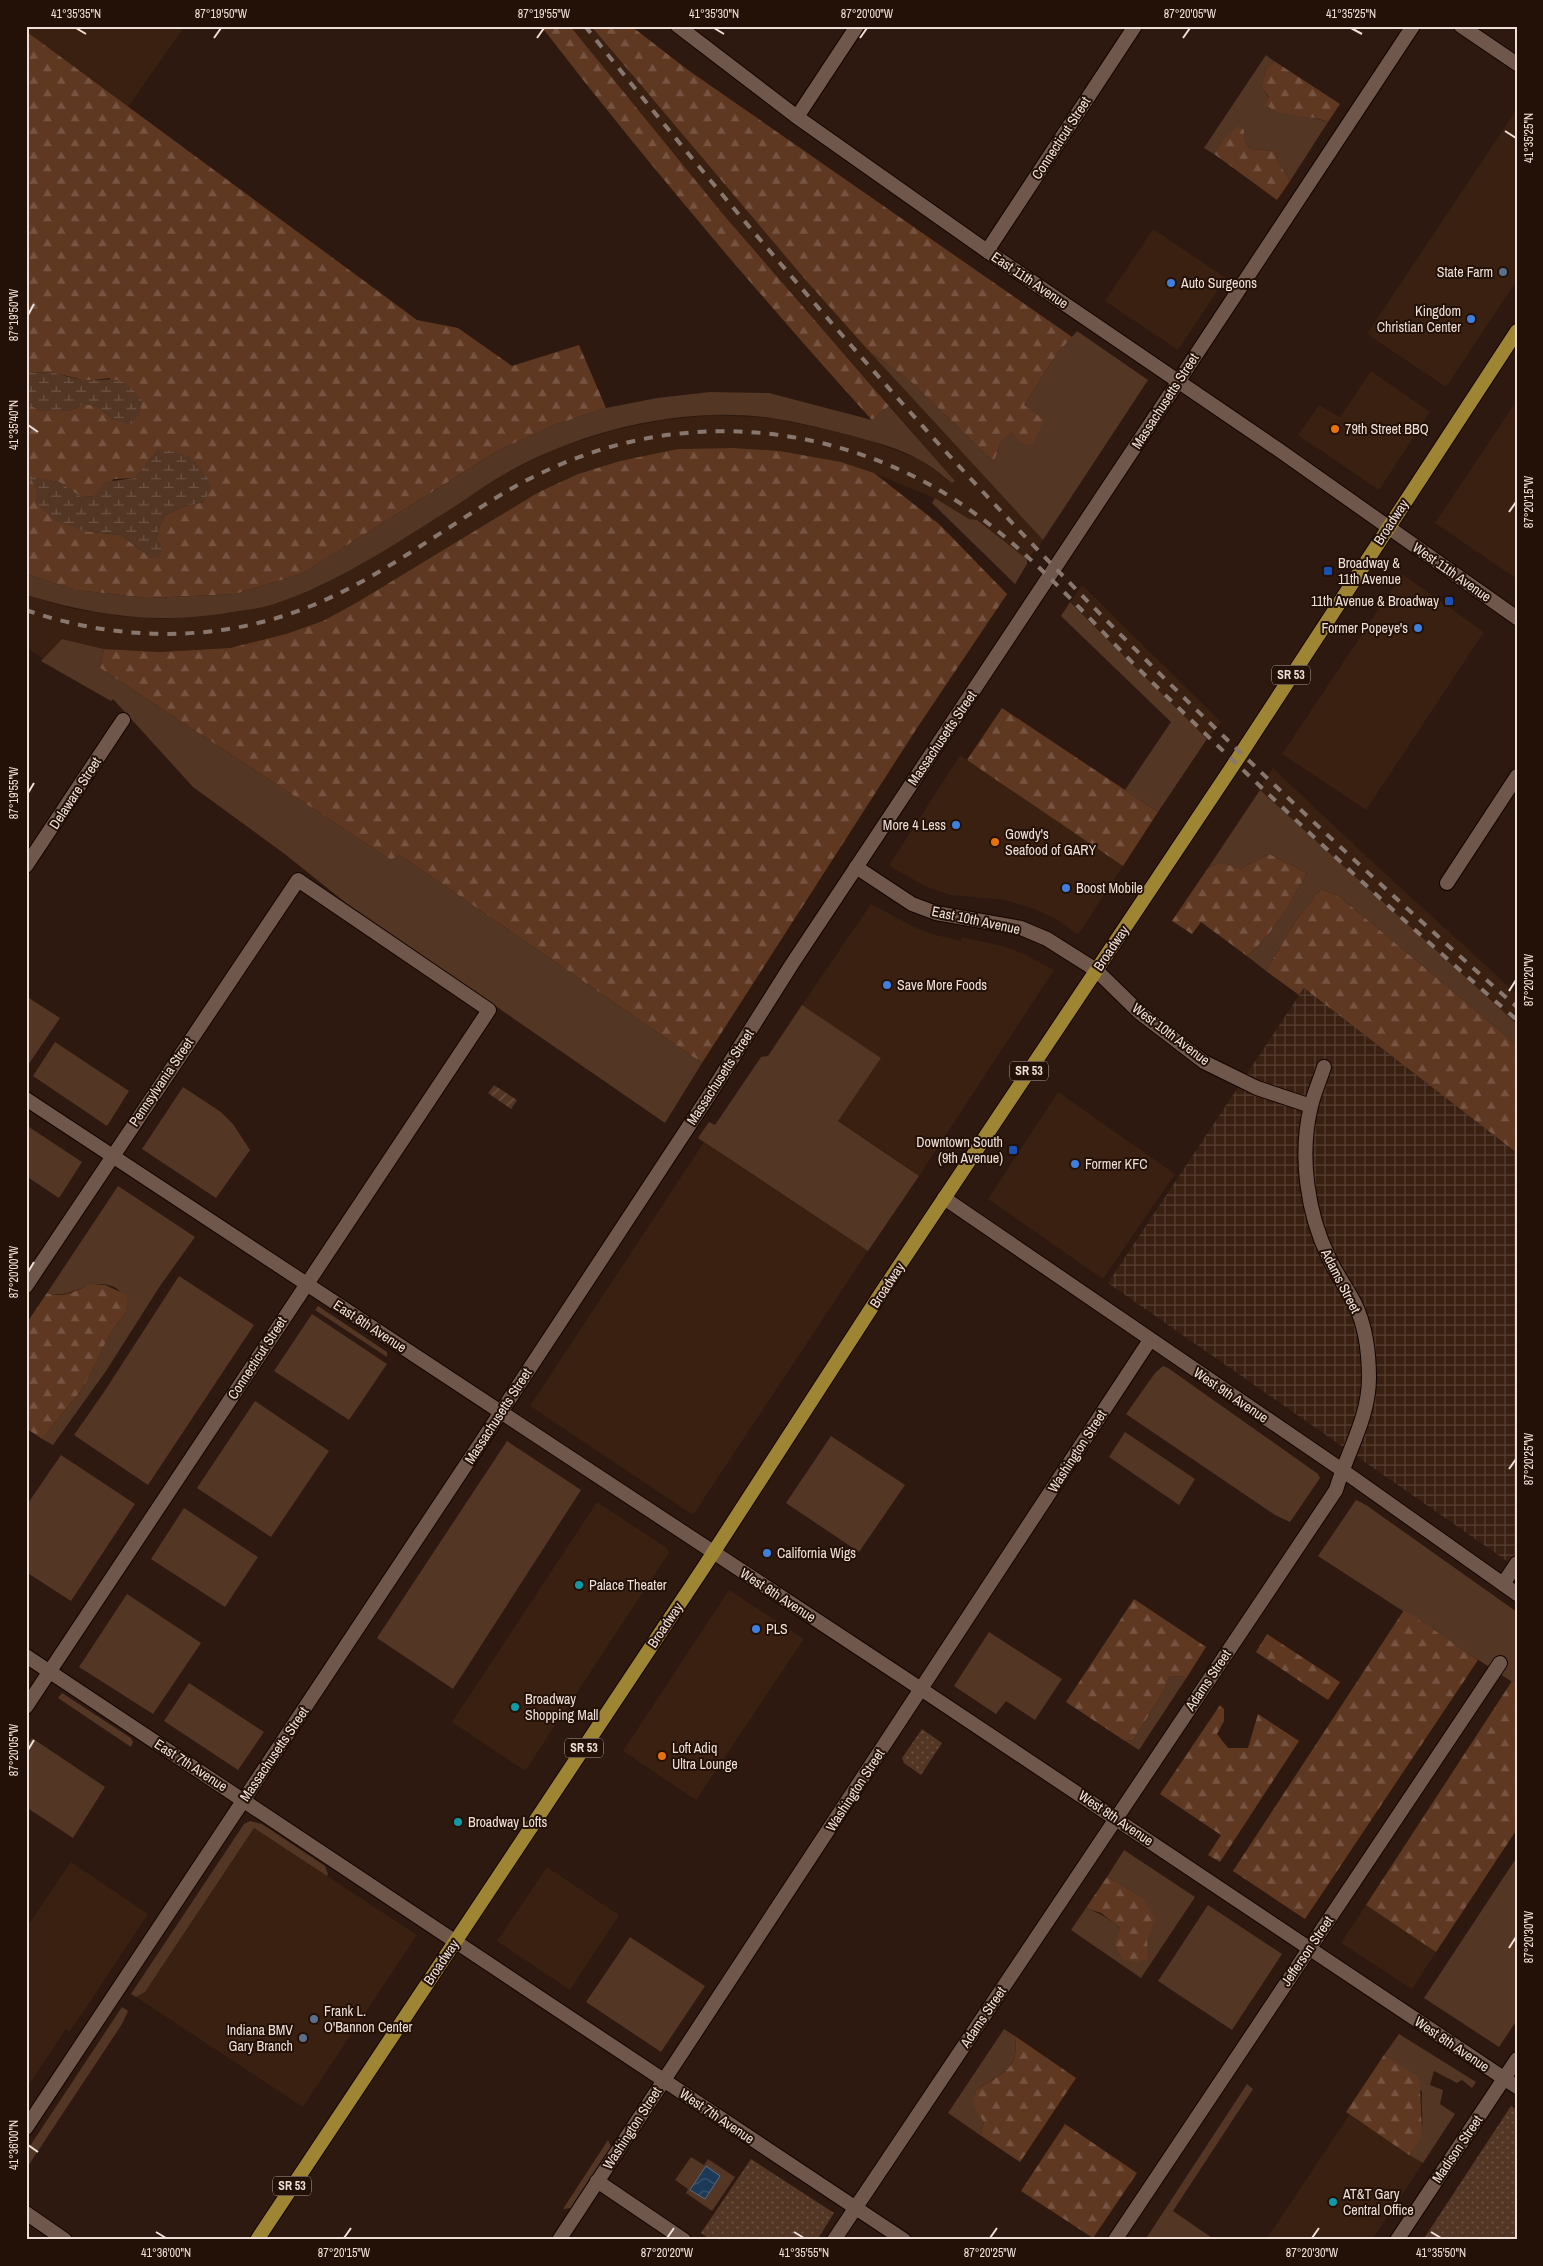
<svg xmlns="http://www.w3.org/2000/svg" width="1543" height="2266" viewBox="0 0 1543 2266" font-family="'Archivo Narrow',sans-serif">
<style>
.built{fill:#392011}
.industrial{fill:url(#industrial-grid)}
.grass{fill:#543625}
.forest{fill:url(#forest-firs);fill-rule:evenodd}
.wetland{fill:url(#wetland-marsh)}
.park{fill:url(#park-dots)}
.garden{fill:url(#garden-furrows)}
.water{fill:url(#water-waves);stroke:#5b6b7f}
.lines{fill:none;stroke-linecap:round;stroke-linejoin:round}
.minor-casing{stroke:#140400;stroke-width:16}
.tertiary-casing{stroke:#140400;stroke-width:16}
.primary-casing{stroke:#140400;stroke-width:16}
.minor{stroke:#6f584b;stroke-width:14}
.tertiary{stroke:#6f584b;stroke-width:14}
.primary{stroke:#9e8533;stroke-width:14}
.rail{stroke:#88776f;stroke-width:4;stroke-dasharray:9 9;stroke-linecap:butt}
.ticks{fill:none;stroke:#eee0d9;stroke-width:2}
.service-dot{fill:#5c6f8a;stroke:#231006;stroke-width:2}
.shop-dot{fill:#3f7fe0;stroke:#231006;stroke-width:2}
.food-dot{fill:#e8710a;stroke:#231006;stroke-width:2}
.transit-dot{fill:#1a4fb4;stroke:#231006;stroke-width:2}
.culture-dot{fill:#0f9aa8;stroke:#231006;stroke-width:2}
.labels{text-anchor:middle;stroke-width:4;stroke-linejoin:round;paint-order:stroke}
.shield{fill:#231006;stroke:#b1a29a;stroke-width:1}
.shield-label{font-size:12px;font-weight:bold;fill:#eee0d9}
.street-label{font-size:14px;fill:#eee0d9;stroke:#231006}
.poi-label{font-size:14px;fill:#eee0d9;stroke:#231006;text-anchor:start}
.neatline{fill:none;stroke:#eee0d9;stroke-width:2}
.ticks-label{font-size:12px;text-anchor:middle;fill:#eee0d9}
</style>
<defs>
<pattern id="industrial-grid" width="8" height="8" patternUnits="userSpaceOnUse" patternTransform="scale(1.25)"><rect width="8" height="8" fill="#392011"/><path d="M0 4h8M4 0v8" fill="none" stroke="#564033"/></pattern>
<pattern id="forest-firs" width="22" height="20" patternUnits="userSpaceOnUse" patternTransform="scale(1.25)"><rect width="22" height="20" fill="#5f3821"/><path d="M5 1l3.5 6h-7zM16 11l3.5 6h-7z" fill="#765441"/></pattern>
<pattern id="wetland-marsh" width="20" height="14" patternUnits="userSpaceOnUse" patternTransform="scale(1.25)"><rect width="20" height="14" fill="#543625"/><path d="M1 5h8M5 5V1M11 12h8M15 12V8" fill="none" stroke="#6d5344"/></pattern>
<pattern id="park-dots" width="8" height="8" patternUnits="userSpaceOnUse" patternTransform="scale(1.25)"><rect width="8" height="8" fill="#543625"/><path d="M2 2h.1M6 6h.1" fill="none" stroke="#6d5344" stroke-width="1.8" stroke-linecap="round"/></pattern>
<pattern id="garden-furrows" width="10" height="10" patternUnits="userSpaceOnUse" patternTransform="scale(1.25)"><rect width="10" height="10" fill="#543625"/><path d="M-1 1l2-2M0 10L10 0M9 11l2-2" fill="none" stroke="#6d5344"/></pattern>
<pattern id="water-waves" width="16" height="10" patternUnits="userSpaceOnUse" patternTransform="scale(1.25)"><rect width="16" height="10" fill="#1c3958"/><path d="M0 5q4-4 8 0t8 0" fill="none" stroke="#3d556f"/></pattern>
</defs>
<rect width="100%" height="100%" fill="#2d190f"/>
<!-- built -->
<path class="built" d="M31,26h154l-57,81 -101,-75z
M570,26h21l212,251 240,263 -4,7 -12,12 -50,-39 -8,-1 -30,-19 -65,-27 -33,-11 -61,-11 -46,-3 -56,1 -58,12 -42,13 -39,18 -182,111 -34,18 -37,13 -56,14 -71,4 -55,-3 -42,-10 -19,20 -17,-12v-52l47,14 46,7 44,3 51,-4 106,-29 49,-27 139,-87 49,-24 57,-18 50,-10 49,-5 59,3 56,12 40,10 51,19 33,24 3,-2 -233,-268z
M1517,109v171l-71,107 -79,-53z
M1153,229l73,49 -48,72 -73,-49z
M1371,371l59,41 -51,78 -81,-55 21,-30 21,12z
M1517,400v179l-82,-56z
M1402,574l82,58 -118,178 -84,-56z
M1082,585l139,137 -14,17 -137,-137z
M960,755l163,111 -45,69 -20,-15 -24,-11 -29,-9 -54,-5 -24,-8 -36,-20 -1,-3z
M1273,768l93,88 151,138v30l-259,-235z
M871,904l43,23 18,7 29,7 1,-4 40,9 20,7 32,17 -135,206 -81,-56 43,-62 -79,-53z
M1058,1092l117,82 -72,105 -115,-80z
M704,1142l164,109 -175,264 -163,-109z
M597,1502l70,46 2,5 -144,218 -73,-49z
M729,1590l75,49 -108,161 -73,-49z
M254,1828l163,107 -114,172 -167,-110 9,-5z
M71,1862l77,52 -66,100 -13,18 -3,-3 -40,60v-161z
M547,1867l72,48 -49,75 -73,-49z
M1366,1905l70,47 -24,37 -71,-46z
M1349,2115l74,48 -51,77h-106z"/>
<!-- industrial -->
<path class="industrial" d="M1304,988l213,165v415l-409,-285z"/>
<!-- grass -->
<path class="grass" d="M1266,55l8,6 -7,7 -6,19 8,11 -3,6 62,18 -38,59 -13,-21 -2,-9 -25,-2 -5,-8 -1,-11 -22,11 -8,13 -10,-6z
M1077,331l71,49 -105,160 -174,-189 40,29 85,82 6,-19 13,-12 11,-26 33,-51z
M710,392l59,1 103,27 17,-14 66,75 -3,2c-10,-8 -21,-17 -32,-23 -20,-12 -52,-20 -75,-26 -24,-6 -48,-12 -73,-16 -88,-12 -186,11 -264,54 -18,10 -36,23 -54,35 -58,36 -117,77 -183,98 -13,4 -26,5 -39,7 -74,13 -135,4 -206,-17v-21l50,16 72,8 87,-4 66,-20 198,-124 55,-25 52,-17 51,-10z
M935,498l34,21 8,1 50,39v5l-12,20 -83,-81z
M1070,602l137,137 -49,73 -33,-22 46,-68 -110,-106z
M62,639l42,10 -4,19 291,192 9,-5 302,208 -37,60 -319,-220 -60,-48 -93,-68 -80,-88 -2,2 -70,-40z
M1260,790l257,234v21l-177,-148 -19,-8 -26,33 -29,49 -19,-15c27,-23 43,-52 60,-83l-38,-19 -29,15 -18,-7 -14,6z
M26,996l34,22 -34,50z
M802,1005l79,53 -43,63 81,55 -51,75 -170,-113 11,-16 6,3 46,-68 7,-1z
M55,1042l74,49 -22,35 -74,-50z
M183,1087l38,25 12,12 17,26 -34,48 -74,-49z
M26,1125l56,37 -23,36 -33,-22z
M118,1186l77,51 -35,49 -54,85 -53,74 -11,-6 41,-51 28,-56 14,-18 3,-10c-3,-5 -8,-13 -12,-16 -25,-14 -45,13 -69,5z
M179,1276l75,49 -106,160 -74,-50 30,-43z
M318,1306l69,46v5l-72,-47z
M312,1314l75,50 -38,56 -75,-49z
M1163,1366l5,2 150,106 2,4 -30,44 -15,-7 -149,-101 29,-41z
M255,1401l74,50 -58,86 -74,-49z
M1125,1432l70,47 -16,26 -70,-48z
M831,1436l74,49 -46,67 -73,-49z
M507,1441l74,49 -128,199 -76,-51z
M61,1455l74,49 -64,97 -45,-29v-66z
M1356,1500l10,5 151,107v73l-199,-129z
M184,1508l74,49 -33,50 -74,-48z
M127,1594l74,49 -48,71 -74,-47z
M989,1632l73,47 -27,41 -29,-19 -10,13 -42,-28z
M1170,1676l17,1 -48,73 -14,-9 8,-1 30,-48z
M189,1683l75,49 -26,38 -74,-49z
M62,1693l69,45 2,4 -2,5 -73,-49z
M32,1738l73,49 -32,51 -47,-31v-61z
M250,1821l12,3 63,42 3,8 -1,2 -73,-48 -109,164 -9,5 -5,-3 113,-170z
M1124,1850l71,47 -54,81 -70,-48 15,-22c27,9 44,30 63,50l-7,-61 -35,-20z
M1517,1857v163l-18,27 -75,-49z
M1208,1905l74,49 -50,76 -74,-49z
M630,1937l75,49 -44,66 -75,-50z
M122,2007l6,4 -6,13 -96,145v-17z
M1004,2029l11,7c5,35 -15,37 -39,54l-2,14 10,19 -4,12 -32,-22z
M1399,2034l77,48 -4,6 -10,-8 -5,3 -23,-12 -4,14 13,5 -3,14 15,10 -32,49 -14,-8c20,-24 11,-35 13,-63l-38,-37z
M1247,2084l6,5 -80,122 42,29h-70z
M608,2140l3,7 -40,61 -8,1z
M691,2157l13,8 4,-6 27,18 -23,34 -26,-18 2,-4 -13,-9z"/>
<!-- forest -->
<path class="forest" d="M541,26h29l152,187 167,193 -17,14c-115,-127 -226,-258 -331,-394z
M591,26h40l57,44 384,267 -15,17 -33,51 20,15 -12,25 -11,-2 -9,-11 -12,11 -6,19 -85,-82 -40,-29 -66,-74z
M27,32l390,288 41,8 54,38 67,-21 27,63 -52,17 -55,25 -198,124 -66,20 -87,4 -72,-8 -50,-16v-171l15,8h28l15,-7 13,2 17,14 -4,-42 -24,3 -34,-9 -26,1zM158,450l46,52 -22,5 -18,9 -8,21 6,10 -11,11 -30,-23 -38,-4 -47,-28v-15l3,-9 20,3 22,15 13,-1 20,-17 21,-1z
M1274,61l66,43 -12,18c-21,-9 -45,-2 -63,-18l4,-7 -8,-10 6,-19z
M1238,126l6,4 1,11 5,8 25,2 2,9 13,21 -13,19 -63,-46 8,-13z
M734,448l46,3 61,11 33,11 65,51 68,70 -90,134 -215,335 -302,-208 -9,5 -291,-192 4,-19 55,3 71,-4 56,-14 37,-13 33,-18 183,-111 39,-18 42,-13 58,-12z
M1002,708l156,104 -35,54 -156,-106z
M1269,854l38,19c-17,31 -33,60 -60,83l-46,-34 -9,12 -20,-13 36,-53 14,-6 18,7z
M1321,889l19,8 177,148v108l-213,-165 -5,7 -33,-24 29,-49z
M91,1284l14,1 20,9 3,10 -3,10 -14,18 -28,56 -41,51 -16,-11v-104l21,-31c16,6 28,-2 44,-9z
M1134,1599l72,48 -19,30 -17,-1 -7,16 -30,48 -8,1 -59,-39z
M1404,1610l74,50 -173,259 -72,-48z
M1267,1634l73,48 -12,18 -72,-48z
M1512,1681l5,4v144l-81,123 -70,-47z
M1220,1705l4,4v12l-7,13 11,14h20l10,-34 41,27 -79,121 -12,-7 13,-20 -61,-41z
M1107,1877l35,20 13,22 -8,21 2,18 -12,5 -14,-4 -8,-15 5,-16 -19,-15 -15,-5z
M1015,2036l61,42 -56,84 -40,-27 4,-12 -11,-19 3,-14c25,-17 44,-19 39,-54z
M1384,2055l33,21c4,11 3,20 4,31 0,25 6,26 -12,48l-63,-43z
M1065,2124l72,49 -44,65 -72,-47z"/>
<!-- wetland -->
<path class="wetland" d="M52,372c11,3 24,8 35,8 31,1 32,-8 55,20l-2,14 -10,11 -16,-5 -17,-14 -13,-2 -15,7h-28l-15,-8v-30z
M158,450c33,2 38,8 54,36l-8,16 -22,5 -18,9 -8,21 6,10 -2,10 -9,1 -30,-23 -38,-4 -29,-11 -18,-17v-15l-7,-12 30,6 22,15 13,-1 11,-14 30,-4z"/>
<!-- park -->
<path class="park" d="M922,1729l20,14 -21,32 -17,-12 -2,-5z
M1511,2106l6,4v130h-94z
M751,2159l83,54 -17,27h-106l-10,-7z"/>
<!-- garden -->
<path class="garden" d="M494,1085l23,15 -6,9 -23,-16z"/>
<!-- water -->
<path class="water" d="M706,2166l14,10 -15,23 -15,-9z"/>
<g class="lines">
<!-- minor casing -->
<g class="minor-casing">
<path id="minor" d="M1461,26l56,38
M797,117l60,-91
M987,251l148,-225
M1178,382l235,-356
M26,866l97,-146
M856,867l56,37 24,9 85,15 26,11 49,31 44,43 64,49 53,26 54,18
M1447,883l70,-107
M26,1286l272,-406 191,130 -463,697
M1503,1584l14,-21
M26,1656l878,584
M597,2181l87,59
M26,2213l39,27
M559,2240l591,-900
M834,2240l502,-750c11,-38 33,-72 33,-112 0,-24 -4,-53 -14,-74 -8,-16 -19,-30 -26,-46 -22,-45 -30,-103 -18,-152 3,-13 9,-26 13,-39
M1115,2240l385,-577"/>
</g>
<!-- tertiary casing -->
<g class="tertiary-casing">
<path id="tertiary" d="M678,26l119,91 190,134 292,199 238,168
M26,1099l895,590 596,398
M944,1198l398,272 175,124
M26,2128l475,-716 207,-315 84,-133 386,-582
M1397,2240l120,-181"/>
</g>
<!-- primary casing -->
<g class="primary-casing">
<path id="primary" d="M257,2240l447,-673 179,-277 359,-538 275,-421"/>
</g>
<!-- minor -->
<use href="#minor" class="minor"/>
<!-- tertiary -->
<use href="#tertiary" class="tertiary"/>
<!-- primary -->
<use href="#primary" class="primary"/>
<!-- rail -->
<path class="rail" d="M585,26c116,146 236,288 361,426 179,195 372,379 571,555
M26,610c92,32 194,33 285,-4 71,-29 133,-78 198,-116 128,-74 274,-78 406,-13 97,48 163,133 239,207 118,115 238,228 363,336"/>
</g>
<!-- ticks -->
<path class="ticks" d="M76,28l10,6M714,28l10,6M1351,28l11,6M214,38l7,-10M537,38l7,-10M860,38l7,-10M1183,38l7,-10M1505,131l11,7M28,315l6,-11M28,425l10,7M1509,512l7,-10M28,793l6,-10M1509,991l7,-11M28,1272l6,-10M1509,1469l7,-10M28,1750l6,-10M1509,1948l7,-11M28,2145l10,7M156,2232l10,6M794,2232l10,6M1431,2232l10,6M344,2238l7,-10M667,2238l7,-10M990,2238l7,-10M1312,2238l7,-10"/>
<!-- markers -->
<g class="service-dot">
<circle cx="1503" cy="272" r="5"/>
<circle cx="314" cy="2019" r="5"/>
<circle cx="303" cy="2038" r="5"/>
</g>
<g class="shop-dot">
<circle cx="1171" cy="283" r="5"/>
<circle cx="1471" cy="319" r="5"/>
<circle cx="1418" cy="628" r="5"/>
<circle cx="956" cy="825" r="5"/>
<circle cx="1066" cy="888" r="5"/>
<circle cx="887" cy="985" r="5"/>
<circle cx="1075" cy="1164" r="5"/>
<circle cx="767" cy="1553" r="5"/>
<circle cx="756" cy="1629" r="5"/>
</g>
<g class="food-dot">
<circle cx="1335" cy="429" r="5"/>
<circle cx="995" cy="842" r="5"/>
<circle cx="662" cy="1756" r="5"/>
</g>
<g class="transit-dot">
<rect x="1323" y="566" width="10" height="10" rx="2.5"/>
<rect x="1444" y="596" width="10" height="10" rx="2.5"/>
<rect x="1008" y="1145" width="10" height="10" rx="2.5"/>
</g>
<g class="culture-dot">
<circle cx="579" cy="1585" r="5"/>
<circle cx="515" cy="1707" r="5"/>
<circle cx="458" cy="1822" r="5"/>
<circle cx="1333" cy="2202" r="5"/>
</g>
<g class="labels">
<!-- shield labels -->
<g class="shield">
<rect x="1272" y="665.5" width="38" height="19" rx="4"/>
<rect x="1010" y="1061.5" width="38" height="19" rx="4"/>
<rect x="565" y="1738.5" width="38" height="19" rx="4"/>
<rect x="273" y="2176.5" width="38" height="19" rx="4"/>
</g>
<g class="shield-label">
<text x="1291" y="679">SR 53</text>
<text x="1029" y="1075">SR 53</text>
<text x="584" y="1752">SR 53</text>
<text x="292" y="2190">SR 53</text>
</g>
<!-- street labels -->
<g class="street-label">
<text transform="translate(1061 138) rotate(-57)" y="5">Connecticut Street</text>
<text transform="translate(1030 280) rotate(34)" y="5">East 11th Avenue</text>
<text transform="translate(1165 401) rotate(-57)" y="5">Massachusetts Street</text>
<text transform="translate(1391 522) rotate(-57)" y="5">Broadway</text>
<text transform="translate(1452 572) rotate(35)" y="5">West 11th Avenue</text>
<text transform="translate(942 738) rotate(-56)" y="5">Massachusetts Street</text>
<text transform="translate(75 793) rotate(-57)" y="5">Delaware Street</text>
<text transform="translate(976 920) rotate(12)" y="5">East 10th Avenue</text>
<text transform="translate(1111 948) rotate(-56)" y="5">Broadway</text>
<text transform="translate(1171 1034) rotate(37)" y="5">West 10th Avenue</text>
<text transform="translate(720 1077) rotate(-57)" y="5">Massachusetts Street</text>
<text transform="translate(161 1082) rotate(-56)" y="5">Pennsylvania Street</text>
<text transform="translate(1341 1281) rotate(63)" y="5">Adams Street</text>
<text transform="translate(887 1285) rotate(-57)" y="5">Broadway</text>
<text transform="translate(370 1326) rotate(33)" y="5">East 8th Avenue</text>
<text transform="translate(257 1358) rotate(-57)" y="5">Connecticut Street</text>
<text transform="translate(1231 1395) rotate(34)" y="5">West 9th Avenue</text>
<text transform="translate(498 1416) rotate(-57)" y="5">Massachusetts Street</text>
<text transform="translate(1077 1451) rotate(-57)" y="5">Washington Street</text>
<text transform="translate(778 1595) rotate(33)" y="5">West 8th Avenue</text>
<text transform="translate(665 1625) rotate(-56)" y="5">Broadway</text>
<text transform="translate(1208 1680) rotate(-56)" y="5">Adams Street</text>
<text transform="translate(274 1754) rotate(-56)" y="5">Massachusetts Street</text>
<text transform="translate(191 1765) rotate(33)" y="5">East 7th Avenue</text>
<text transform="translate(855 1790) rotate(-57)" y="5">Washington Street</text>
<text transform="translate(1116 1818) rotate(34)" y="5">West 8th Avenue</text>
<text transform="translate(1307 1951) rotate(-56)" y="5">Jefferson Street</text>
<text transform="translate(441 1962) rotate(-56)" y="5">Broadway</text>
<text transform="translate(983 2017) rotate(-56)" y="5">Adams Street</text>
<text transform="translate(1452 2044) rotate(34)" y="5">West 8th Avenue</text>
<text transform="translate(717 2116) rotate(34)" y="5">West 7th Avenue</text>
<text transform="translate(632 2128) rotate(-57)" y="5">Washington Street</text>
<text transform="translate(1457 2149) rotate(-56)" y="5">Madison Street</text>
</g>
<!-- poi labels -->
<g class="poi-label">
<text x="1493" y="277" text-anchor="end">State Farm</text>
<text x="1181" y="288">Auto Surgeons</text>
<text x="1461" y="316" text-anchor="end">Kingdom<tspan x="1461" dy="16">Christian Center</tspan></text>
<text x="1345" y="434">79th Street BBQ</text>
<text x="1338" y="568">Broadway &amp;<tspan x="1338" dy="16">11th Avenue</tspan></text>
<text x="1439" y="606" text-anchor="end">11th Avenue &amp; Broadway</text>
<text x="1408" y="633" text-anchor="end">Former Popeye's</text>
<text x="946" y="830" text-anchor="end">More 4 Less</text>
<text x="1005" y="839">Gowdy's<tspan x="1005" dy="16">Seafood of GARY</tspan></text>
<text x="1076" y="893">Boost Mobile</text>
<text x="897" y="990">Save More Foods</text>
<text x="1003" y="1147" text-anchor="end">Downtown South<tspan x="1003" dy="16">(9th Avenue)</tspan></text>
<text x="1085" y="1169">Former KFC</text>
<text x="777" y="1558">California Wigs</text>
<text x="589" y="1590">Palace Theater</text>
<text x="766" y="1634">PLS</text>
<text x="525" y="1704">Broadway<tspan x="525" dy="16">Shopping Mall</tspan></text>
<text x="672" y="1753">Loft Adiq<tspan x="672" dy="16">Ultra Lounge</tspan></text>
<text x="468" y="1827">Broadway Lofts</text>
<text x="324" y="2016">Frank L.<tspan x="324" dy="16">O'Bannon Center</tspan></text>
<text x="293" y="2035" text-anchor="end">Indiana BMV<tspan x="293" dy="16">Gary Branch</tspan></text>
<text x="1343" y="2199">AT&amp;T Gary<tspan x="1343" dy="16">Central Office</tspan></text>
</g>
</g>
<!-- border -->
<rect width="1543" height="2266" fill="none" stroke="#231006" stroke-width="55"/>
<rect x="28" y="28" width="1488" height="2210" class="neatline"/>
<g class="ticks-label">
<text x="76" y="18">41°35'35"N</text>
<text x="221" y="18">87°19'50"W</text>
<text x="544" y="18">87°19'55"W</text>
<text x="714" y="18">41°35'30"N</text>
<text x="867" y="18">87°20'00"W</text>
<text x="1190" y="18">87°20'05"W</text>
<text x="1351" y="18">41°35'25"N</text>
<text transform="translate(1529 138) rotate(-90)" y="4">41°35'25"N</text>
<text transform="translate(14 315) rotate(-90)" y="4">87°19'50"W</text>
<text transform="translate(14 425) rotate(-90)" y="4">41°35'40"N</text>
<text transform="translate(1529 502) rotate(-90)" y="4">87°20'15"W</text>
<text transform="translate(14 793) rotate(-90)" y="4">87°19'55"W</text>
<text transform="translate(1529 980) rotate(-90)" y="4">87°20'20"W</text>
<text transform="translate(14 1272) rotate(-90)" y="4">87°20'00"W</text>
<text transform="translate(1529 1459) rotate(-90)" y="4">87°20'25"W</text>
<text transform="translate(14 1750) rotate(-90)" y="4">87°20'05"W</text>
<text transform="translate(1529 1937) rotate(-90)" y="4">87°20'30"W</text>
<text transform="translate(14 2145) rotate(-90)" y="4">41°36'00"N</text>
<text x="166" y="2257">41°36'00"N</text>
<text x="344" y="2257">87°20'15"W</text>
<text x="667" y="2257">87°20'20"W</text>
<text x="804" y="2257">41°35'55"N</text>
<text x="990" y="2257">87°20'25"W</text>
<text x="1312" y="2257">87°20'30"W</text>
<text x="1441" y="2257">41°35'50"N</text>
</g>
</svg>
